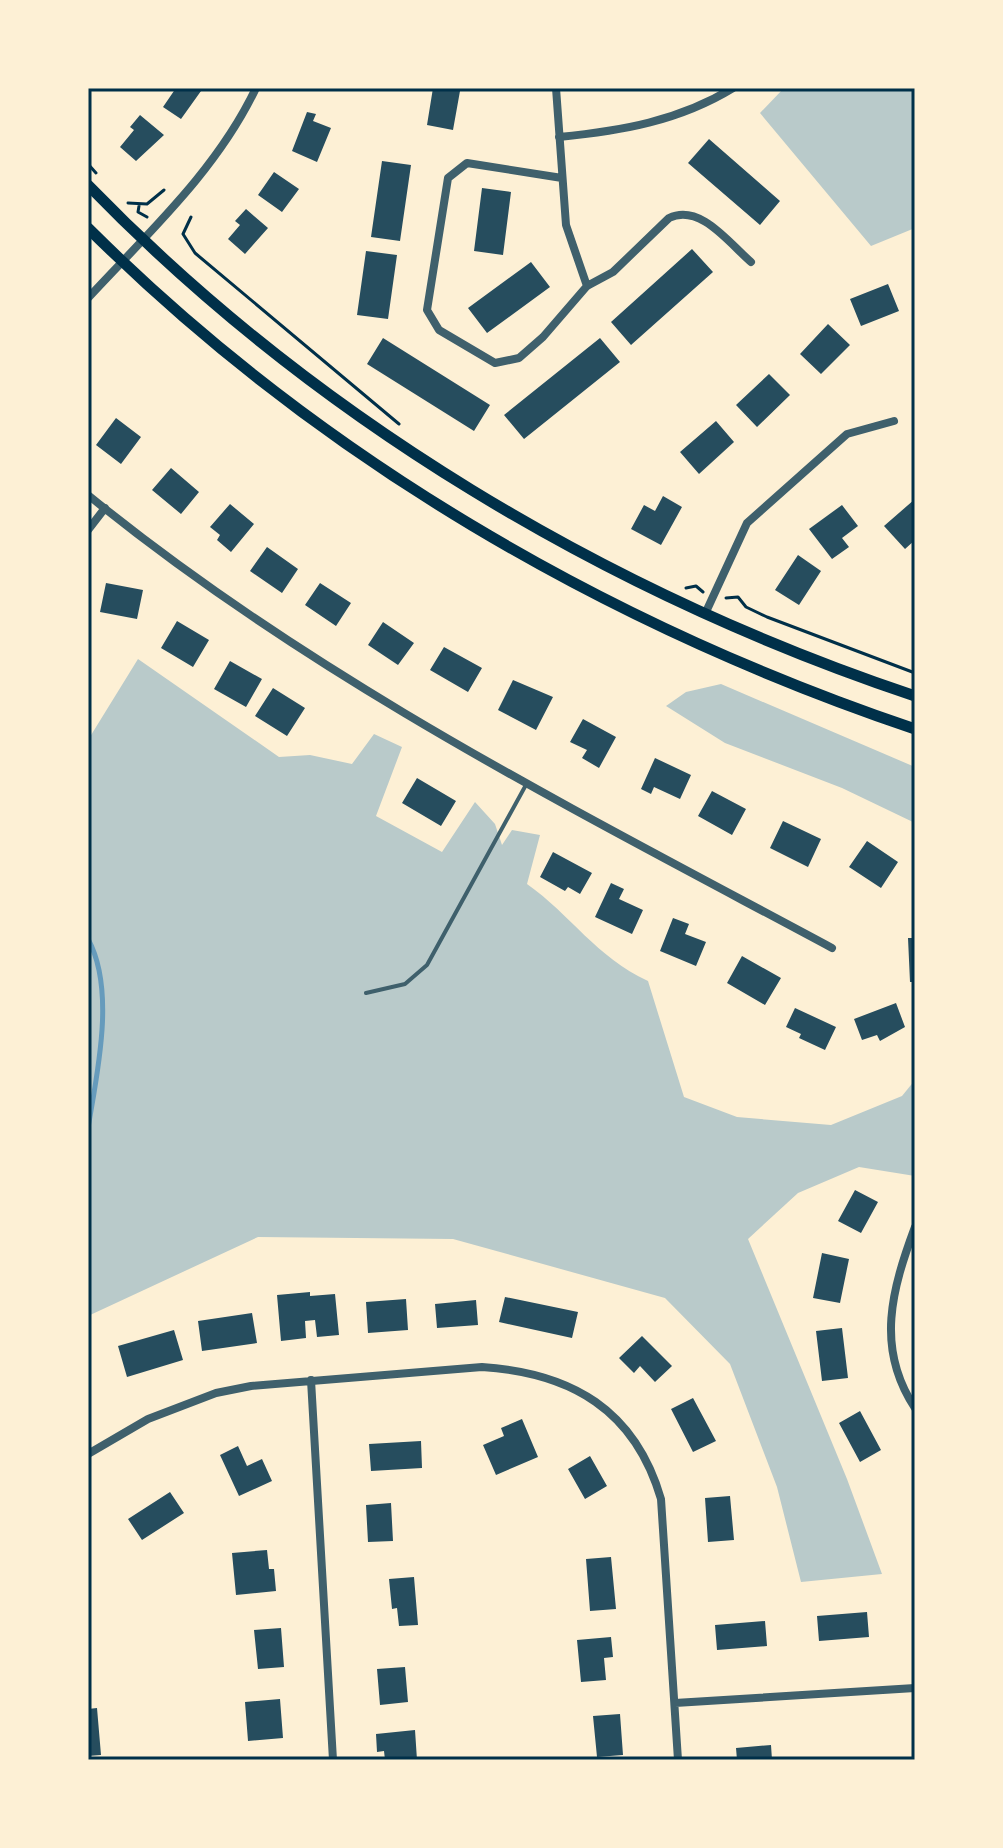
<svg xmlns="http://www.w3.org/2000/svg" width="1003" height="1848" viewBox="0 0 1003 1848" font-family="'Alegreya Sans',sans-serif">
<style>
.green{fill:#b9caca}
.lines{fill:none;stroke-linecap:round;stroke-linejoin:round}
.stream{stroke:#669bbc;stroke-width:5}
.building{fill:#264d5e}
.path{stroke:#003049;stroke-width:3}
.service{stroke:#3f606c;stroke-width:4}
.minor{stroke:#3f606c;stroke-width:8}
.secondary{stroke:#003049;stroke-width:11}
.neatline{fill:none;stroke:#003049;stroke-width:3}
</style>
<rect width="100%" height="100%" fill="#fdf0d5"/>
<!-- green -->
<path class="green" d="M784,88h131v140l-44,18 -111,-133z
M138,659l141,98 31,-2 42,9 22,-30 28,13 -26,69 66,36 33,-50 20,22 7,21 10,-15 28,5 -13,49c44,31 69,73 121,97l36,116 53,20 94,8 71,-29 13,-16v96l-56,-9 -61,26 -50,46 99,240 35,95 -81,8 -24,-95 -47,-123 -65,-66 -212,-59 -195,-2 -170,79v-576z
M721,684l194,83v56l-73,-35 -117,-45 -59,-37 20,-14z"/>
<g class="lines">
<!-- stream -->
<path class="stream" d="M88,939c28,51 9,135 0,189"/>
</g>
<!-- building -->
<path class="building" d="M176,88l25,3 -20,28 -18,-12z
M433,88l27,3 -7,39 -26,-5z
M307,112l9,2 -3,7 18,7 -14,34 -25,-11z
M140,115l24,20 -28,26 -16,-14 14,-17 -4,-3z
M709,139l71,62 -20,24 -72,-62z
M382,161l29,4 -11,76 -29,-4z
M274,172l25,17 -17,23 -24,-17z
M482,188l29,4 -8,63 -29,-4z
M246,209l22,19 -23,26 -17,-15 12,-14 -5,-4z
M692,249l21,23 -82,73 -20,-23z
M366,251l31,4 -9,64 -31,-4z
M531,262l19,25 -63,46 -19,-25z
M888,284l11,27 -38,15 -11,-27z
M828,324l22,21 -29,29 -21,-20z
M383,338l107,67 -16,26 -107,-67z
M600,338l20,24 -96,77 -20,-24z
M769,374l21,21 -33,32 -21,-22z
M88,382h3v39h-3z
M116,418l25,19 -20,27 -25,-19z
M716,421l18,21 -35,32 -19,-22z
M171,468l28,24 -18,22 -29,-24z
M663,496l19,11 -21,38 -30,-16 13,-24 11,6z
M915,499v41l-10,9 -21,-23z
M230,504l24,20 -23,28 -14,-12 3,-5 -10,-8z
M842,505l16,21 -16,12 7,9 -17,12 -23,-30z
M267,547l31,22 -16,24 -32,-22z
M798,555l23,16 -22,34 -24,-15z
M106,583l37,7 -6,29 -37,-7z
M320,583l31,20 -15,23 -31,-21z
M177,621l32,19 -16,27 -32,-19z
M383,622l31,21 -16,22 -30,-20z
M444,647l38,21 -14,24 -38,-22z
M230,661l32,18 -16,28 -32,-18z
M513,680l40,17 -17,33 -38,-20z
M273,688l32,20 -18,28 -32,-20z
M583,719l33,18 -17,31 -17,-10 5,-8 -17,-8z
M655,758l36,17 -11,24 -26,-12 -3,7 -10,-5z
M417,778l39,23 -15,25 -39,-23z
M712,791l34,18 -14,26 -34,-19z
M783,821l38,18 -13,28 -38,-19z
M867,841l31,21 -17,26 -32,-21z
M553,852l39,21 -12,21 -12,-7 -3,4 -25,-14z
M611,883l13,6 -5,10 24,11 -11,24 -37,-17z
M673,918l16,6 -4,10 21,8 -10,24 -36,-15z
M908,938h7v44h-5z
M742,956l39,22 -16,27 -38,-22z
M896,1003l9,24 -25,14 -3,-6 -15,5 -8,-21z
M795,1008l41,19 -11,23 -26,-12 2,-4 -15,-7z
M855,1190l23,12 -17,31 -23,-12z
M822,1253l27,6 -9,44 -27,-5z
M310,1292v4l25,-2 4,41 -22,2 -2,-17 -10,1 1,17 -25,3 -4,-46z
M505,1297l73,15 -6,26 -73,-16z
M406,1299l2,31 -40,3 -2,-31z
M476,1300l2,25 -41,3 -2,-24z
M252,1313l5,30 -55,8 -4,-30z
M842,1328l6,50 -26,3 -6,-50z
M174,1330l9,30 -56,17 -9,-31z
M642,1336l30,30 -17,16 -15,-16 -6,7 -15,-15z
M693,1398l23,43 -23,11 -22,-43z
M860,1411l21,39 -21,12 -21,-39z
M522,1419l16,38 -42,18 -13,-30 21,-9 -3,-8z
M421,1441l1,27 -51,3 -2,-27z
M238,1446l9,20 15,-7 10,22 -33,15 -19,-41z
M590,1456l17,30 -22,13 -17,-30z
M170,1492l14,21 -42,27 -14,-21z
M730,1496l4,44 -26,2 -3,-44z
M391,1503l2,38 -25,1 -2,-37z
M267,1550l2,19h5l2,22 -40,4 -4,-42z
M611,1557l5,52 -26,2 -4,-52z
M414,1577l4,48 -19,1 -2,-18 -5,1 -3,-30z
M867,1612l2,25 -50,4 -2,-25z
M765,1621l2,25 -50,4 -2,-25z
M281,1628l3,39 -26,2 -4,-39z
M611,1637l2,20 -9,1 2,22 -25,2 -4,-42z
M405,1667l3,35 -28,3 -3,-36z
M280,1699l3,39 -35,3 -3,-39z
M97,1708l4,47 -13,1v-47z
M620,1714l3,41 -26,2 -4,-41z
M415,1730l2,30h-32l-1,-9 -7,1 -1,-18z
M771,1745l1,15h-35l-1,-12z"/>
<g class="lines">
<!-- path -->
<path class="path" d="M88,164l8,9
M128,203l19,1 17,-14
M139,206l-1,6 9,5
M191,217l-8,17 12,19 204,171
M686,588l10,-2 7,6
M726,598l12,-1 8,10 21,10 148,56"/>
<!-- service -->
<path class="service" d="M366,993l39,-9 22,-19 100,-182"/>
<!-- minor -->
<path class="minor" d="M556,88l10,137 21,61
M559,137c62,-6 120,-16 174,-49
M562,178l-95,-15 -19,15 -21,132 12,20 56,33 24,-5 24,-21 44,-51 26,-14 56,-54c31,-15 60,25 82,44
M88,298c61,-66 129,-128 168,-210
M88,495c227,185 487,315 744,453
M88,530l17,-22
M705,614l42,-91 100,-89 47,-13
M915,1227c-23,62 -40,121 0,181
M311,1380l22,380
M88,1454l60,-35 68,-26 35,-7 231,-19c90,6 153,43 179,132l17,261
M675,1703l240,-15"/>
<!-- secondary -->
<path class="secondary" d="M88,185c227,234 519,408 827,511
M88,228c231,230 519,397 827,501"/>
</g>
<!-- border -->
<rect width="1003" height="1848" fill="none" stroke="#fdf0d5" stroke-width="180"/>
<rect x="90" y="90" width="823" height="1668" class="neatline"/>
</svg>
